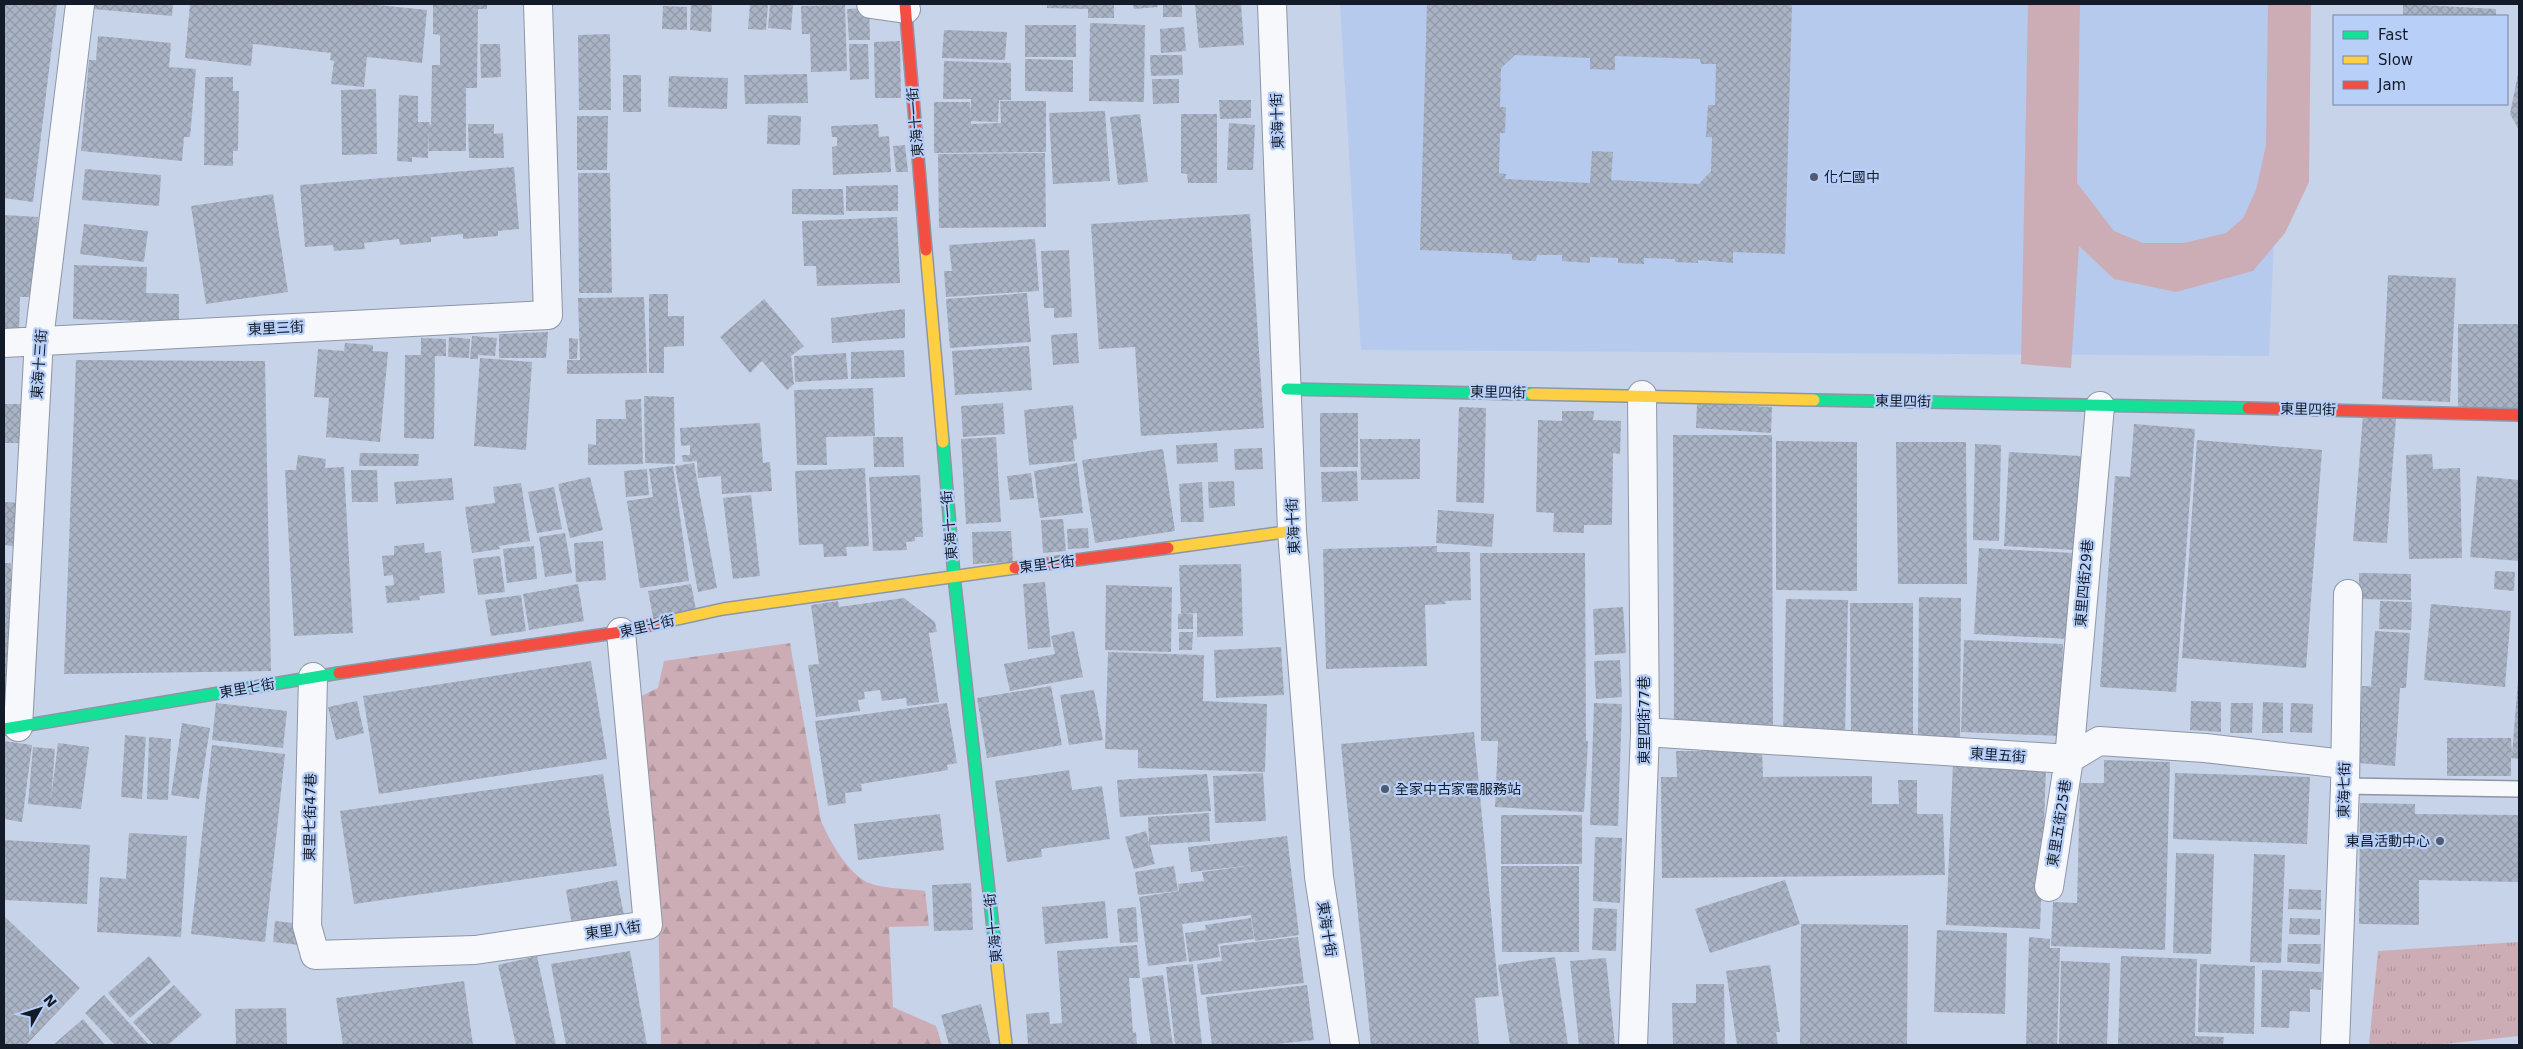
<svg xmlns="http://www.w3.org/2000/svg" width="2523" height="1049" viewBox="0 0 2523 1049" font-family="'DejaVu Sans','Noto Sans TC',sans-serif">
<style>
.built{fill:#b6caed}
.grass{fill:url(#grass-tufts)}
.forest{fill:url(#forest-firs)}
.garden{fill:#cdadb5}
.building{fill:url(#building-cross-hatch);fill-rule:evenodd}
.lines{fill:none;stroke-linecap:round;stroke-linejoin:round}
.lane-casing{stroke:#8d96a6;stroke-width:18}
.street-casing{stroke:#8d96a6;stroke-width:30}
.fast-casing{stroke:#8d96a6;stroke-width:14}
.slow-casing{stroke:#8d96a6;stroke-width:14}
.jam-casing{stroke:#8d96a6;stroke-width:14}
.lane{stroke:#f6f8fc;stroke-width:15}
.street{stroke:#f6f8fc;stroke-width:28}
.fast{stroke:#16e098;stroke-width:11}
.slow{stroke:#ffcf43;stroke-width:11}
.jam{stroke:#f24e42;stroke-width:11}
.poi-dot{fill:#525b6c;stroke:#b8cff7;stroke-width:2}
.labels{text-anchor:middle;stroke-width:4.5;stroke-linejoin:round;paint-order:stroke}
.street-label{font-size:14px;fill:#131b29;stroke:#b8cff7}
.poi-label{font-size:14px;fill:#131b29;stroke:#b8cff7;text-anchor:start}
</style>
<defs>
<pattern id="grass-tufts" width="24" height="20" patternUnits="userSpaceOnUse" patternTransform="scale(1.25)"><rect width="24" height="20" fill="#cdadb5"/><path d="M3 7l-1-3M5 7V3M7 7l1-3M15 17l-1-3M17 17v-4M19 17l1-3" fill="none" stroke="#af949c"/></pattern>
<pattern id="forest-firs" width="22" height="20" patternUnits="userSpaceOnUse" patternTransform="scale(1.25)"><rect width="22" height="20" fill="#cdadb5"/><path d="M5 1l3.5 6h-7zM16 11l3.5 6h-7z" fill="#af949c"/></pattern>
<pattern id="building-cross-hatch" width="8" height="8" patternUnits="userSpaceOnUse" patternTransform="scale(1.25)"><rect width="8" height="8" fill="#a9b3c4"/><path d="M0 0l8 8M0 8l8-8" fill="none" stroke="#9199a8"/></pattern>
</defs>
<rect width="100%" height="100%" fill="#c6d3e9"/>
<!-- built -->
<path class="built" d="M1340,4h944l-15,352 -908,-6z"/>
<!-- grass -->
<path class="grass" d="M2519,942v94l-85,9h-65l9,-94z"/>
<!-- forest -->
<path class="forest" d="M790,643l31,178c9,20 21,42 39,57 16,12 46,10 65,13l4,35 -40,1 4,80 43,19 6,19h-281l-3,-142 -21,-205 21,-10 6,-27z"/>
<!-- garden -->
<path class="garden" d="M2028,4h52l-3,179 37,48 29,12h41l42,-10 17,-15 13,-28 10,-45 2,-141h43l-2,178 -24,51 -32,38 -77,21 -62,-13 -35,-33 -8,122 -50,-4z"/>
<!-- building -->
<path class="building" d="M4,4h53l-24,198 -29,-4z
M93,4h80l-1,12 -79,-7z
M190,4h179l58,6 -5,53 -55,-6 -3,30 -33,-3 3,-23 -4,-1 1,-7 -78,-9 -2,22 -66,-8z
M433,4h54v5h-9l-1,79h-11v63h-37v-22l-1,29 -16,-1v5l-15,-1 2,-66 19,1v26h11l2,4 1,-61h8v-30l-7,-1z
M691,4h21l-1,28 -21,-2z
M750,4h18l-2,26 -18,-1z
M770,4h23l-2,26 -23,-2z
M1047,4h67v14h-26v-9l-41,-1z
M1133,4h24l1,3 -24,2z
M1163,4h19v13h-19z
M1195,4h46l3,41 -45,3z
M1427,4h365l-7,250 -52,-2v11l-35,-3v3l-23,-1v-3l-31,-1v6l-26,-1v-5l-28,-1v6l-28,-2v-6h-25l-1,6 -24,-1v-6l-92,-4zM1515,55l75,3v11l25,1v-14l85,3 1,5h15l-1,41h-7l-2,32h6l-1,34 -12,13 -88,-4 2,-28 -21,-1 -2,32 -85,-4 1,-5 -7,-1 1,-40h5l1,-26h-6l1,-39z
M2403,4l93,5v7h-93z
M845,5l2,66 -36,1 -1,-38h-8l-1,-28z
M663,6l24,1v23l-25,-1z
M869,8l1,32h-21l-2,-31z
M1090,23l55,2 -1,77 -55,-1z
M1025,25h51v32h-51z
M1184,27l2,24 -25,2 -1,-24z
M944,30l63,2 -2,28 -63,-2z
M610,34l1,76h-32l-1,-75z
M98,36l73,7 -2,24 27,2 -6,68h-6l-2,24 -101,-10 8,-91h7z
M900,41l1,57h-26l-1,-56z
M480,44h20l1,33 -20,1z
M849,44h19l1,35 -19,1z
M1150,55h32l1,20 -32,1z
M1025,59l48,1v32l-48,-1z
M944,61l67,2v37h-12l-1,22 -27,-1v3l30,-1 -1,-22h46v51l-112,1v-51h36l1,12v-15h-28z
M807,74l1,29 -63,1 -1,-29z
M2518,74h1v56l-9,-16z
M623,75h18v37h-18z
M669,76l59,2 -1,31 -59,-2z
M205,77h28v14h6l-1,60h-5v15l-29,-1z
M1152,79h27v24l-26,1z
M376,89l1,65 -35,1 -1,-65z
M1219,100h32v18l-31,1z
M1105,111l5,70 -57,3 -4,-71z
M1140,114l8,68 -30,3 -8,-68z
M1181,114h36v69h-29l-1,-9 -6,-1z
M768,115l33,1 -1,29 -33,-1z
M577,116h31l-1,54h-30z
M1229,123l26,2 -2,45h-26z
M468,124h26v10l9,-1 1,25h-35z
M878,124l1,13 10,-1 2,36 -58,3 -1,-28 5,-1v-9h-5l-1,-11z
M905,145l3,27h-12l-3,-26z
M1045,153l1,74 -107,1 -1,-74z
M514,167l5,62 -21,2v5l-35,3v-5l-32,3v5l-31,3 -1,-6 -35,4 1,6 -31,2 -1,-6 -28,2 -5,-62z
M85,169l76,6 -2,31 -77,-6z
M578,173h32l2,120h-33z
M898,185v26h-52v-25z
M792,189h51l1,26 -52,-1z
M273,194l15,98 -82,12 -15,-98z
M1250,214l14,214 -123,8 -6,-89 -36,2 -8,-125z
M4,215l34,2 -4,80h-14l-1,36 -15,-1z
M897,217l3,66 -83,3 -1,-20h-12l-2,-45z
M84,224l64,7 -4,31 -64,-8z
M1035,239l4,52 -93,6 -2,-26h8l-3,-26z
M1069,250l3,67 -18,1v-10h-10l-3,-57z
M74,265l73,2 -1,26 33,1v28l-106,-3z
M2388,275l68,3 -6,124 -68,-3z
M1027,293l4,49 -81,6 -4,-49z
M649,294h19v22h16v30l-20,1v26h-15z
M644,297l3,76 -80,1v-14h13l-2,-62z
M764,299l40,47 -13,10 3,28 -7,6 -25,-29 -12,12 -30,-36z
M905,309v29l-73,5 -1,-25z
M2458,324h61v84h-61z
M548,332l-2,26h-47v-24z
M1077,333l2,30 -26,2 -2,-30z
M472,336l25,2 -2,18 -17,-1v4h-8z
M449,337l21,2 -1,19 -21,-1z
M421,338l25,1v17h-11l-1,83 -30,-1 1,-83h16z
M569,338l9,1 -1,20h-8z
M345,343l28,2v6l15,1 -8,90 -54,-5 3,-39 -15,-1 4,-48 26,2z
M1029,346l3,44 -77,5 -3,-44z
M904,350l1,27 -54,2v-27z
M846,353l2,26 -53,3 -1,-26z
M480,358l52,4 -6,88 -52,-4z
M76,360l189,1 6,310 -207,3z
M873,388l2,48 -49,1 1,28h-30l-3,-75z
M644,396l30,1 1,67 -30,-1z
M641,399l2,65 -55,1v-21l8,1v-26h30l-1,-19z
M1003,403l2,31 -42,3 -2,-31z
M1697,403l75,4 -1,26 -75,-5z
M4,404h18v39h-18z
M1073,405l4,34 -4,1 2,21 -46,4 -5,-55z
M1459,407l27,1 -2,95 -28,-1z
M1562,411h32l-1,9 28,1 -1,33 -7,-1 -1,72h-28v8l-31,-1 1,-19 -18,-1 2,-92 24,1z
M1320,413h38v54h-38z
M2363,415l33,3 -9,125 -34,-2z
M760,423l3,40 7,-1 2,29 -50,3 -1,-18 -23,2 -1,-17 -14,1 -1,-7h8v-10l-9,1 -1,-18z
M2134,424l61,5 -19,263 -76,-5 15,-211 15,1z
M1673,435h99l1,298 -99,-1z
M873,437h30l1,30h-30z
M996,437l5,85 -35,2 -5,-85z
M1360,439h60v40l-59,1z
M2197,440l125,10 -16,218 -124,-10z
M1776,441l81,1v149l-81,-1z
M1896,442h70l1,142h-69z
M1217,443l1,19 -41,2 -1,-19z
M1975,444l26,1 -2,96 -26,-1z
M1262,448l1,21 -28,1 -1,-21z
M1163,449l12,82 -80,12 -13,-83z
M2009,452l72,4 -6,94 -71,-4z
M360,453l59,1 -1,12h-59z
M2432,454l1,15 27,-1 2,90 -53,1 -3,-104z
M298,455l28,4 -1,9 19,-1 9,166 -59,3 -9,-166h11z
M694,463l23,125 -19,4 -23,-126z
M1077,463l6,50 -43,5 -6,-47z
M673,466l16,115 -49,7 -13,-87 26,-4 -4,-28z
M865,468l4,78 -23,1 1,9 -23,1 -1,-13 -24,1 -4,-74z
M647,469l2,26 -23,2 -2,-26z
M351,470h26l1,32h-26z
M1357,471l1,30 -36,1 -1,-30z
M1031,473l3,25 -24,2 -3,-24z
M920,475l3,62h-8v4l-9,1 1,8 -34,1 -4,-74z
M2477,476l42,4v81l-49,-4z
M590,477l13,53 -33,8 -12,-54z
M452,478l2,22 -58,4 -2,-22z
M1234,481l1,25 -26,2 -1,-26z
M1202,482l2,40h-23l-2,-38z
M521,483l9,58 -31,5 1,3 -28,4 -7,-46 30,-4 -2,-16z
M554,487l8,42 -25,4 -9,-41z
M751,495l9,81 -27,3 -10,-81z
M4,502l18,1 -3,44 -15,-2z
M1438,510l56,4 -2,33 -56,-4z
M1063,519l3,32 -23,2 -2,-33z
M1088,528l1,20 -21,1 -1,-20z
M1011,531l2,31 -40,2 -1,-32z
M565,533l7,40 -27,4 -6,-40z
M603,541l3,39 -30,2 -2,-39z
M424,543l1,10 16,-2 4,42 -26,3 1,4 -33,3 -2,-17 9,-1 -1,-10 -9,1 -2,-20 12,-1v-9z
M534,546l3,33 -30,4 -4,-34z
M1437,546v6h33l1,48 -26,1 1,3 -21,1 2,61 -101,3 -3,-120z
M1979,548l94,5 -4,86 -95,-5z
M1480,553h105l1,188h2l-4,71 -89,-5 3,-66h-17z
M500,556l5,36 -27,3 -5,-36z
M4,563h7v128l-7,-1z
M1241,564l2,72 -46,1v-24l-16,1 -2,-49z
M2495,571l20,1 -1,19 -20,-2z
M2359,573l52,1v26l-52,-1z
M1045,582l6,65 -23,2 -5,-65z
M578,584l6,37 -55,9 -6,-36z
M691,584l5,26 -43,7 -5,-26z
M1106,585l66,2 -1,65 -66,-2z
M521,595l5,36 -35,5 -6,-36z
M1919,597l42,1 -1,143h-42z
M904,598l31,24 2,10 -8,1 10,69 -32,4 -1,-8 -24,3 -2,-11 -16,2 1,7 -7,1 2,11 -44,6 -8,-52 11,-1 -8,-59 27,-4 1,6z
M1786,599l62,1 -3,137 -62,-2z
M2380,601l32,1 -1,28 -32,-1z
M1850,603h63v138l-62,-1z
M2431,604l80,7 -6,76 -81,-7z
M1623,607l3,46 -31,2 -2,-46z
M1178,614h15v15h-15z
M1074,631l9,46 -73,14 -6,-27 51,-10 -4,-18z
M2375,631l35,2 -4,55h-6l-5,78 -37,-3 4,-77 23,1 -14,-1z
M1179,632h14l-1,18h-13z
M1964,640l99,4 -3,92 -99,-4z
M1281,647l3,48 -68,3 -2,-48z
M1108,652l96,3 -1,46 64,3 -2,68 -127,-4v-18l-33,-1z
M1620,660l2,37 -26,2 -2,-38z
M591,661l16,98 -228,35 -16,-98z
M2518,681l1,78 -8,-1v18h-64v-38h64l1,17z
M1051,686l11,59 -75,13 -10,-60z
M1094,690l9,50 -34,5 -9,-50z
M357,701l7,32 -28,7 -8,-33z
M2191,701l30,1v30l-31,-2z
M2263,702l20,1v30h-21z
M216,703l71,8 -4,37 -71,-8z
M947,703l10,60 -10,2 1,5 -87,14 1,7 -17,2 1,10 -18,3 -13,-85z
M1594,703l28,1 -4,122 -28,-1z
M2231,703h22l-1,30h-22z
M2291,703l22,1 -1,29 -22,-1z
M182,723l28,5 -11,71 -28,-4z
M1474,732l25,264 -24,2 4,47h-108l-30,-301z
M125,735l21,2 -4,62 -21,-2z
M149,737l22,2 -3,61 -21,-1z
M4,741l28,4 -10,77 -18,-3z
M58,743l31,4 -8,62 -53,-5 5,-57 22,2 -4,50z
M212,745l73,9 -20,188 -74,-8z
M1676,751h86l1,26 109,-1v28h27l-1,-24h19v34h26l2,61 -283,3 -1,-101h16z
M2104,760l66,2 -5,188 -114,-4 2,-44 24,1 3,-120h24z
M1953,764l93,5 -6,160 -94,-4z
M1069,770l3,20 30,-4 8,53 -69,10 1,8 -35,5 -12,-81z
M1263,773l3,48 -51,2 -2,-47z
M2175,773l135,4 -3,67 -134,-5z
M603,774l14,92 -263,38 -14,-93z
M1207,774l4,37 -91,6 -3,-37z
M2360,803l55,1v10l104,1v67l-100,-2v45l-60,-1z
M1209,813l1,28 -60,4 5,19 -21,5 -9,-32 21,-6 3,12 -1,-26z
M940,814l4,36 -86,10 -4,-36z
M1501,815h81v49h-81z
M129,833l58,3 -6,101 -84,-5 3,-55 26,2z
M1287,836l12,99 -44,6 -4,-26 -69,9 5,37 -39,5 -9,-69 40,-6 -1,-7 26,-3 -2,-9 52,-7 -63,7 -3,-25z
M1595,837l27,1 -2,65 -27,-2z
M4,840l86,5 -3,59 -83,-4z
M2176,853l38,1 -3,100 -38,-1z
M2254,854l31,1 -4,108 -31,-1z
M1174,866l4,25 -40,4 -3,-23z
M1501,866h78v86h-77z
M617,880l7,35 -52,10 -6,-35z
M1785,880l15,44 -90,29 -15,-44z
M971,883l2,47 -39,1 -2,-46z
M2289,889l32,1v20l-33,-1z
M1105,901l3,37 -63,6 -3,-37z
M1136,907l2,35 -18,1 -3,-34z
M1594,908l23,1 -1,42 -24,-1z
M4,916l76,72 -54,57h-22z
M1251,918l3,21 -36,5 2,13 -31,5 -4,-29 21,-3 -1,-5z
M2290,918l30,1v16l-31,-1z
M275,921l27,3 -2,21 -27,-3z
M1801,924l107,1 -1,120h-107z
M1937,930l70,3 -2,81 -71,-2z
M1298,937l6,46 -103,12 -4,-31 25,-3 -2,-15z
M2029,937l21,2v9h10l-3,97h-31z
M2288,944h33l-1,20 -33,-2z
M1137,945l3,33h-11l4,55 3,-1 1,13h-109l-2,-31 23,-2 1,12 12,-1 -5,-72z
M630,951l17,94h-81l-15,-81z
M149,956l22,26 -41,36 -22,-25z
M537,956l19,89h-40l-18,-80z
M2121,956l76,3 -2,77 29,1 -1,8h-105z
M1555,957l13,88h-58l-12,-80z
M1606,958l9,87h-36l-9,-84z
M2061,961l49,2 -3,82h-48z
M1193,964l9,80 -27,1 -9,-78z
M2200,964l55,2 -1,68 -56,-2z
M1770,965l10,67h-4l2,13h-41l-11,-74z
M2262,970l60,2 -1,18 -11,-1v23l-20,-1 -1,17 -28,-1z
M1163,975l10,70h-22l-9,-67z
M464,981l9,64h-130l-7,-47z
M1696,984h28l1,61h-52l-1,-42h24z
M174,985l28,30 -34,30h-14l-21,-23z
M1307,985l7,55 -47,5h-55l-6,-48z
M104,995l45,50h-34l-30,-32z
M981,1004l10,41h-42l-8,-30z
M286,1008l1,37h-51l-1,-36z
M83,1019l22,26h-52z"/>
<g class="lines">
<!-- lane casing -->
<g class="lane-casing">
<path id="lane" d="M2345,786l174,3"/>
</g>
<!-- street casing -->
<g class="street-casing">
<path id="street" d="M871,4l35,5
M1272,4l20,527 27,346 26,168
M4,343l544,-28 -10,-311
M313,677l-6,249 8,29 160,-5 173,-25 -27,-293
M18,727l21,-388 41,-335
M1645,732l424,27 30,-18 106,7 139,16
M2049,887l20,-128 31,-353
M1633,1045l12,-313 -3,-337
M2335,1045l10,-259 3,-192"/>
</g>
<!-- fast casing -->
<g class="fast-casing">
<path id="fast" d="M1287,389l245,5
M1814,400l434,8
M943,442l11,134 43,388
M4,729l335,-56"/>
</g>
<!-- slow casing -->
<g class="slow-casing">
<path id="slow" d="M926,250l17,192
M1532,394l282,6
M1168,548l124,-17
M655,624l68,-15 292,-41
M997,964l9,81"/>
</g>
<!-- jam casing -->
<g class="jam-casing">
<path id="jam" d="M905,4l21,246
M2248,408l271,7
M1015,568l153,-20
M339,673l282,-41 34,-8"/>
</g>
<!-- lane -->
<use href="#lane" class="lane"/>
<!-- street -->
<use href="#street" class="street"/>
<!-- fast -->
<use href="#fast" class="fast"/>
<!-- slow -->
<use href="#slow" class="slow"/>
<!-- jam -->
<use href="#jam" class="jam"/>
</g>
<!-- markers -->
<g class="poi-dot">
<circle cx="1814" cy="177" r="5"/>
<circle cx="1385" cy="789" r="5"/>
<circle cx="2440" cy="841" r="5"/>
</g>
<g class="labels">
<!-- street labels -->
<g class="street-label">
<text transform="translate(1277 121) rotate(-92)" y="5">東海十街</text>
<text transform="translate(915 122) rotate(-95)" y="5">東海十一街</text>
<text transform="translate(276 328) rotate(-3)" y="5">東里三街</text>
<text transform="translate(39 364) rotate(-86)" y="5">東海十三街</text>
<text transform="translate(1498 392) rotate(1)" y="5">東里四街</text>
<text transform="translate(1903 401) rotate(1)" y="5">東里四街</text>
<text transform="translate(2308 409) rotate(1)" y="5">東里四街</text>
<text transform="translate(949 525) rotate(-95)" y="5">東海十一街</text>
<text transform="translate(1293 526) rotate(-93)" y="5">東海十街</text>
<text transform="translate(1047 564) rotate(-7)" y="5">東里七街</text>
<text transform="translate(2084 583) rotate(-85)" y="5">東里四街29巷</text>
<text transform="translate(647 626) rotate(-13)" y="5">東里七街</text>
<text transform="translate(247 688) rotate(-10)" y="5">東里七街</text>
<text transform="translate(1644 720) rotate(-90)" y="5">東里四街77巷</text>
<text transform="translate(1998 755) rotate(4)" y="5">東里五街</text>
<text transform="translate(2344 790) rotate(-89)" y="5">東海七街</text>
<text transform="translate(310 817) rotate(-89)" y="5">東里七街47巷</text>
<text transform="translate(2059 823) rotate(-81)" y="5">東里五街25巷</text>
<text transform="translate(993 928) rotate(-96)" y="5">東海十一街</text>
<text transform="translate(1327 929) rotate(81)" y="5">東海十街</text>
<text transform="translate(613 930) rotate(-8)" y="5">東里八街</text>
</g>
<!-- poi labels -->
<g class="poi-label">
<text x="1824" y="182">化仁國中</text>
<text x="1395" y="794">全家中古家電服務站</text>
<text x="2430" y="846" text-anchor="end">東昌活動中心</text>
</g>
</g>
<!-- border -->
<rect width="2523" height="1049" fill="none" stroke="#131b29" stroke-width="10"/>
<!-- legend -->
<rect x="2333" y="15" width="175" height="90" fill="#b8cff7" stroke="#7687a5"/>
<rect x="2343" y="31" width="25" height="8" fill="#16e098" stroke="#7687a5"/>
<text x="2378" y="40" font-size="15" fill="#131b29">Fast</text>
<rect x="2343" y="56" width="25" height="8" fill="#ffcf43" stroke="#7687a5"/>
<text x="2378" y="65" font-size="15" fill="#131b29">Slow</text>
<rect x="2343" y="81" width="25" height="8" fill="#f24e42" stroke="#7687a5"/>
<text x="2378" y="90" font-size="15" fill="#131b29">Jam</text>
<!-- north arrow -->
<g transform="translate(40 1009) rotate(51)" stroke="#b8cff7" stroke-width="4" paint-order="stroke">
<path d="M0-4L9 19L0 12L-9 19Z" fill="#131b29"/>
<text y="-8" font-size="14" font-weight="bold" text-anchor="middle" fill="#131b29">N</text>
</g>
</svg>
